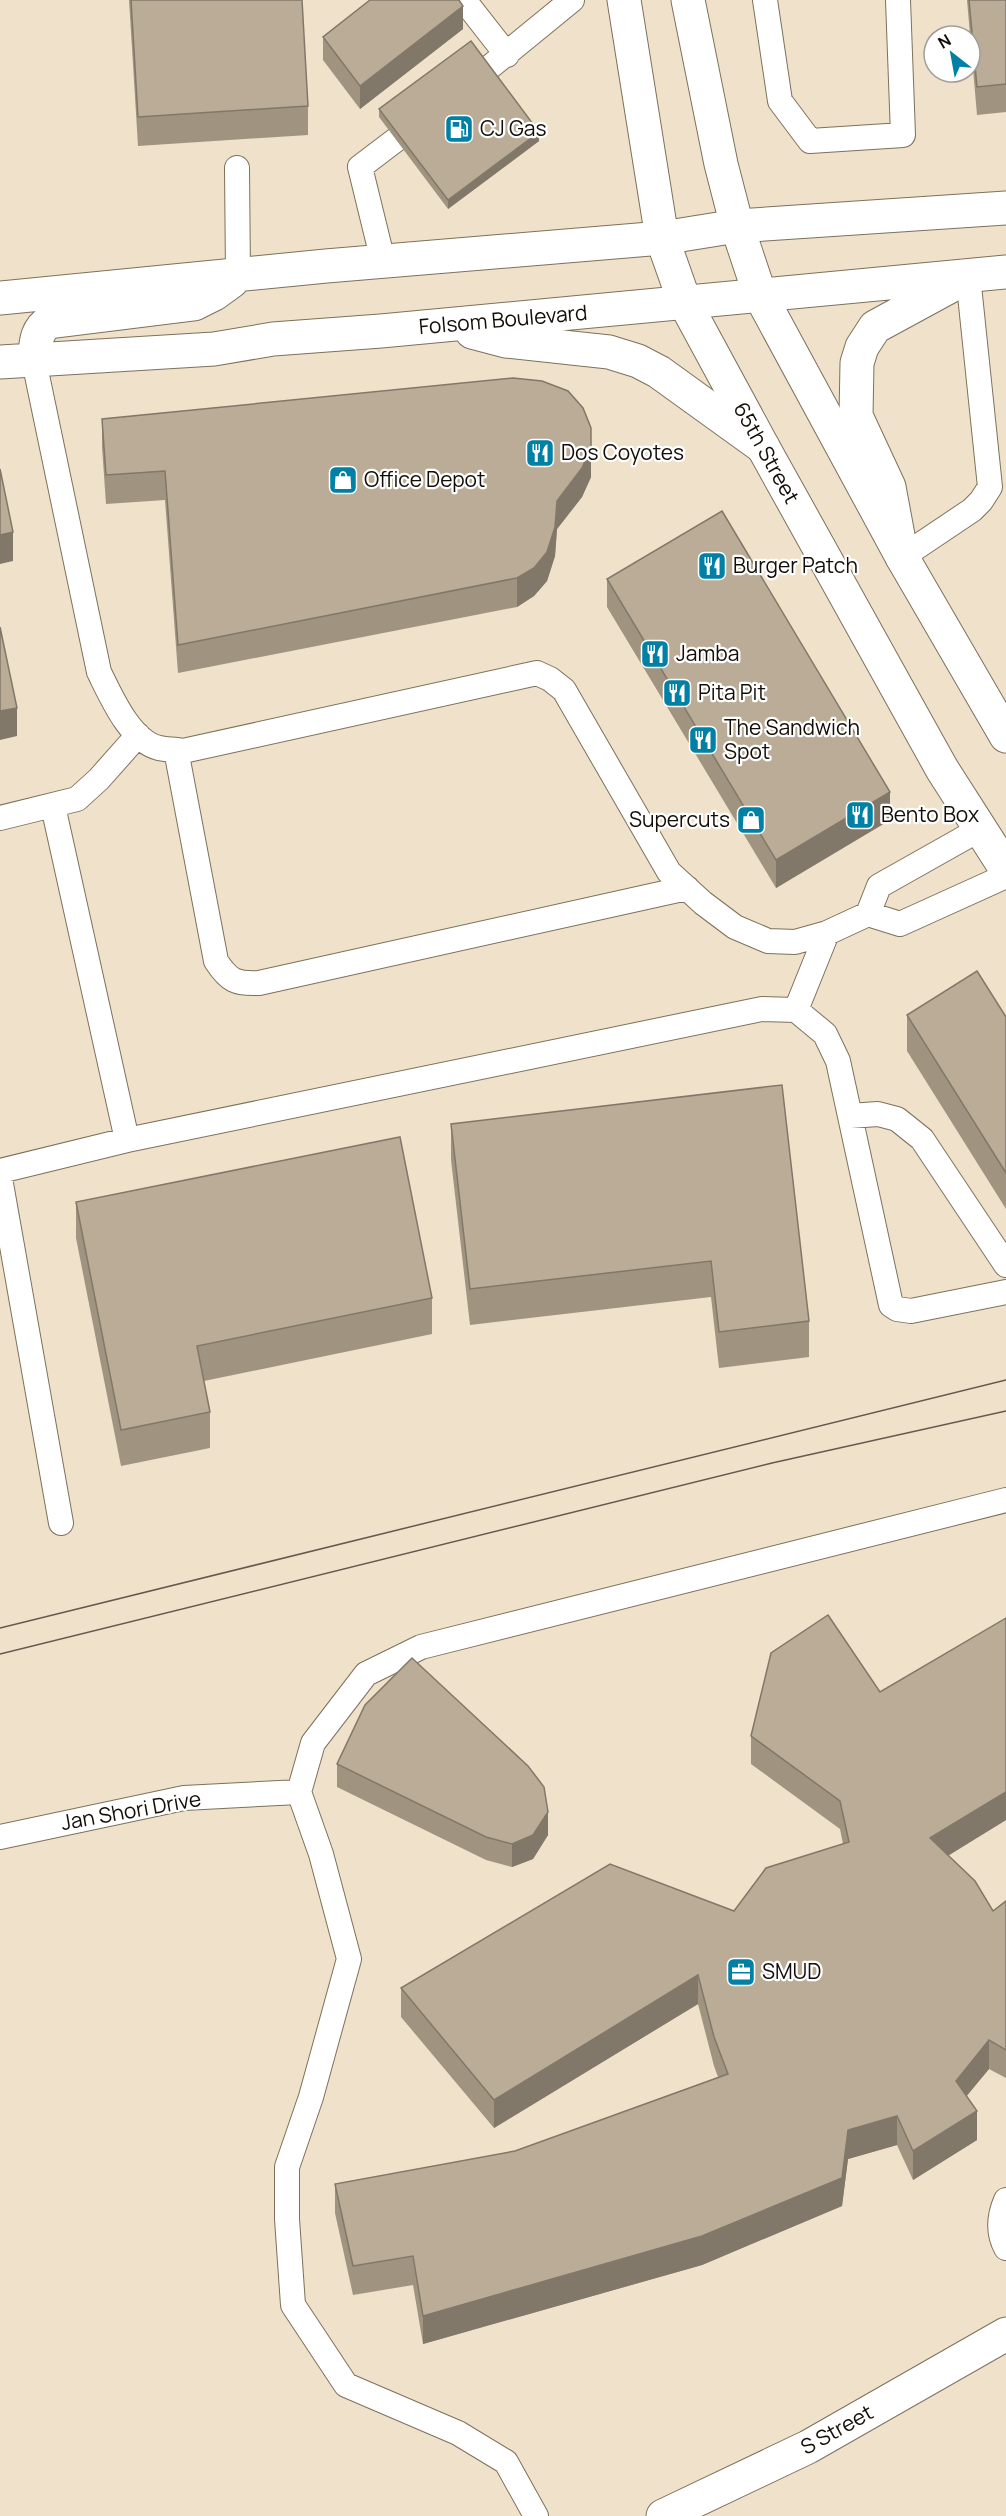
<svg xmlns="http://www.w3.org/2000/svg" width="1006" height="2516" viewBox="0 0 1006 2516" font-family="Manrope,sans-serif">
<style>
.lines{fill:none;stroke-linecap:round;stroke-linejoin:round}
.lane-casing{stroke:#7d715c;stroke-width:26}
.secondary-casing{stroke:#7d715c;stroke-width:35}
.primary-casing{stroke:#7d715c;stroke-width:35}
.lane{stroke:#fff;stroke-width:24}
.secondary{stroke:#fff;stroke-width:33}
.primary{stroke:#fff;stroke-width:33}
.tram{stroke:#635a4d;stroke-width:1.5}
.wall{fill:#a09481}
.shaded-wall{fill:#827869}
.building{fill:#baac96;stroke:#827869;stroke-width:1.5}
.labels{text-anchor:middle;stroke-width:4.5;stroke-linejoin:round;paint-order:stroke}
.poi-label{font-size:21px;fill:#120d06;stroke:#fff;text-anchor:start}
.street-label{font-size:21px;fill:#120d06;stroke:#fff}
</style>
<rect width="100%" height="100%" fill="#f0e1ca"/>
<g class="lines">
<!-- lane casing -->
<g class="lane-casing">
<path id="lane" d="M464,0l43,55
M765,0l15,101 30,40 93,-6 -5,-135
M464,88l108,-88
M237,168l1,108
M383,261l-23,-94 62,-47
M34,361l65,311c12,24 31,69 60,76 8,2 16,1 24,3l354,-78 13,6 14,11 105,182 34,31 32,24 33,14 27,1 32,-9 41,-19 32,10 106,-48
M902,557l70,-47 9,-9 9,-14 -22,-211
M176,750l40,211c13,20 20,23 43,22l428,-95
M53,806l74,334
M0,818l77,-19 22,-20 39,-44
M868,914l11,-28 103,-58
M796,1010l31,-77
M850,1116l28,-2 19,5 25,20 84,126
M0,1171l127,-31 635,-131 34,1 29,24 13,27 53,244 6,4 14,2 95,-19
M0,1178l61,345
M0,1837l184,-39 115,-6
M1006,2200c-7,16 -8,33 0,48
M536,2516l-30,-54 -48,-29 -112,-48 -53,-80 -6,-86v-52l24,-70 38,-138 -28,-105 -22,-62 14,-49 53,-69 55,-27 585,-147"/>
</g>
<!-- secondary casing -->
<g class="secondary-casing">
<path id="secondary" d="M624,0l38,238 23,65 78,144 179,322 64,100
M688,0l33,164 16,62 23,69 142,262 104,179
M663,2516l145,-69 198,-113"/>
</g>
<!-- primary casing -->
<g class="primary-casing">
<path id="primary" d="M0,298l326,-32 336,-28 75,-12 269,-18
M472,332l34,9 103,11 29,9 21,11 104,75
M34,361c2,-15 1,-31 15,-39l145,-18 20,-10 18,-13
M0,362l214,-13 59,-10 108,-8 625,-59
M902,557l-13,-70 -33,-71 1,-53 5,-16 13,-20 81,-44"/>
</g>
<!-- lane -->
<use href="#lane" class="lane"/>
<!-- secondary -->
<use href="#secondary" class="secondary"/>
<!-- primary -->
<use href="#primary" class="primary"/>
<!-- tram -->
<path class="tram" d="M0,1628l1006,-248
M0,1654l772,-191 234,-52"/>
</g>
<!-- wall -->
<path class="wall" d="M129,0h173l6,106v29l-170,11z
M967,0h39v112l-29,3z
M463,29l-103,80 -37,-49v-23z
M379,109l160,32 -91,68 -69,-92z
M102,419l489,58 -9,20 -25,32 -2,27 -8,25 -13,15 -17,11 -339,66 -13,-173 -59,4 -4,-57z
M607,579l283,241 -114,68 -169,-281z
M907,1015l99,2v192l-99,-158z
M782,1085l27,236v36l-90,11 -8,-71 -241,28 -19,-165v-36z
M76,1202l356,96v36l-228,47 6,31v36l-89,18 -45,-228z
M1006,1618v202l-58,35 45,56 13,-10v177l-17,-9 -23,27 11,44 -64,40 -16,-35 -49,14 -6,47 -140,59 -279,79 -10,-59 -60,10 -18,-82v-29l180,-33 203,-74 -4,-11 -16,-62 -204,124 -93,-111v-29l333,-77 109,-67 -3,-15 -89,-65v-28l129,-44z
M337,1764l211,71 -15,24 -21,8 -26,-7 -149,-73z"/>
<!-- shaded-wall -->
<path class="shaded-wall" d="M463,6v23l-103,80v-23z
M539,132v9l-91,68v-9z
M591,448v29l-9,20 -25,32 -2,27 -8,25 -13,15 -17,11v-29l40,-77z
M13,532v29l-13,3v-29z
M17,708v28l-17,4v-29z
M890,792v28l-114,68v-28z
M1006,1792v28l-76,47v-29z
M548,1812v23l-15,24 -21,8v-23z
M698,1975v29l-204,124v-28z
M989,2040v29l-33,40v-28z
M977,2111v29l-64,40v-29z
M897,2116v29l-49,14 -6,47 -140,59 -279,79v-28l425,-186z"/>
<!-- building -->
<path class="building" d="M131,0h171l6,106 -170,11z
M370,0h89l4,6 -103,80 -37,-49z
M969,0h37v84l-29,3z
M471,41l68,91 -91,68 -69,-91z
M513,378l29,3 26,10 15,17 8,20v20l-9,20 -25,33 -2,26 -8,25 -13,16 -17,10 -339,67 -13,-174 -59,4 -4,-56z
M0,469l13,63 -13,3z
M722,511l168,281 -114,68 -169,-281z
M0,627l17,81 -17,3z
M977,971l29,46v156l-99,-158z
M782,1085l27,236 -90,11 -8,-71 -241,28 -19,-165z
M400,1137l32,161 -235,48 13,66 -89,18 -45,-228z
M828,1615l52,77 126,-74v174l-76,46 45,43 18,30 13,-10v149l-17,-10 -33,41 21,30 -64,40 -16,-35 -49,14 -6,48 -140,58 -279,80 -10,-60 -60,10 -18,-82 180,-33 213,-77 -14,-37 -16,-62 -204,125 -93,-112 209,-124 124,47 32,-43 83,-26 -9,-41 -89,-65 20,-83z
M412,1658l116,108 16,21 4,25 -15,23 -21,9 -26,-7 -149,-73 28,-59z"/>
<!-- icons -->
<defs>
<g id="fuel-square" transform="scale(1.5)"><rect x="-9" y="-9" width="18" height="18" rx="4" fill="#0080a5" stroke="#fff"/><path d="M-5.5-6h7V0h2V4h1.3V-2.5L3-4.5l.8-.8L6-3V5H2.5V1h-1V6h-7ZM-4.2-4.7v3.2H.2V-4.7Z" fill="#fff"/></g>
<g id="restaurant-square" transform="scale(1.5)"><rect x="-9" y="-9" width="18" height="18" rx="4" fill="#0080a5" stroke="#fff"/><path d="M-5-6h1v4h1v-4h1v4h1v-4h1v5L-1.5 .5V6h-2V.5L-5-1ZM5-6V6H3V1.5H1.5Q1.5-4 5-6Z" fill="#fff"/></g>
<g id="shop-square" transform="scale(1.5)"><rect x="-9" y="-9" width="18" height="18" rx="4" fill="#0080a5" stroke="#fff"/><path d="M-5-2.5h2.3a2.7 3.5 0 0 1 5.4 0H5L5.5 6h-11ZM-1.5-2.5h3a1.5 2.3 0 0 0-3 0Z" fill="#fff"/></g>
<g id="office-square" transform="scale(1.5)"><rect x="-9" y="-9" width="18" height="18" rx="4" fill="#0080a5" stroke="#fff"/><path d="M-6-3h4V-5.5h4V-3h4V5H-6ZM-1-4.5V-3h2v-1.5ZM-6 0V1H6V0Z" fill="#fff"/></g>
</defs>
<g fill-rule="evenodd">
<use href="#fuel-square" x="459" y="129"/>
<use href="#restaurant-square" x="540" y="453"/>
<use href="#shop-square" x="343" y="480"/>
<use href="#restaurant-square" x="712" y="566"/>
<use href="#restaurant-square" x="655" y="654"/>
<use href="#restaurant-square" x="677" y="693"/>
<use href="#restaurant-square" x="703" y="740"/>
<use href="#restaurant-square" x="860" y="815"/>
<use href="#shop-square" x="751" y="820"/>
<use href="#office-square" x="741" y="1972"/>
</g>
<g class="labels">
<!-- poi labels -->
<g class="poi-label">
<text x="480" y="136">CJ Gas</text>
<text x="561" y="460">Dos Coyotes</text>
<text x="364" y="487">Office Depot</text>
<text x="733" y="573">Burger Patch</text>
<text x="676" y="661">Jamba</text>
<text x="698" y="700">Pita Pit</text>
<text x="724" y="735">The Sandwich<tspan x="724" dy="24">Spot</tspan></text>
<text x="881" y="822">Bento Box</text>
<text x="730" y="827" text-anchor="end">Supercuts</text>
<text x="762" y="1979">SMUD</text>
</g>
<!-- street labels -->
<g class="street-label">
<text transform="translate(503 320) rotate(-5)" y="7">Folsom Boulevard</text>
<text transform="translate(766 453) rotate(61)" y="7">65th Street</text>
<text transform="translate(131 1811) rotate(-10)" y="7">Jan Shori Drive</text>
<text transform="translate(837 2430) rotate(-29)" y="7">S Street</text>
</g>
</g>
<!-- north arrow -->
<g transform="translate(952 54) rotate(329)"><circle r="28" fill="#ffffff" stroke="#a09e9b" stroke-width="1.5"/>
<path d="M0-4.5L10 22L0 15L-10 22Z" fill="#0080a5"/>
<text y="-9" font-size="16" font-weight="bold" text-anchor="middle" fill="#120d06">N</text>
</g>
</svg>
